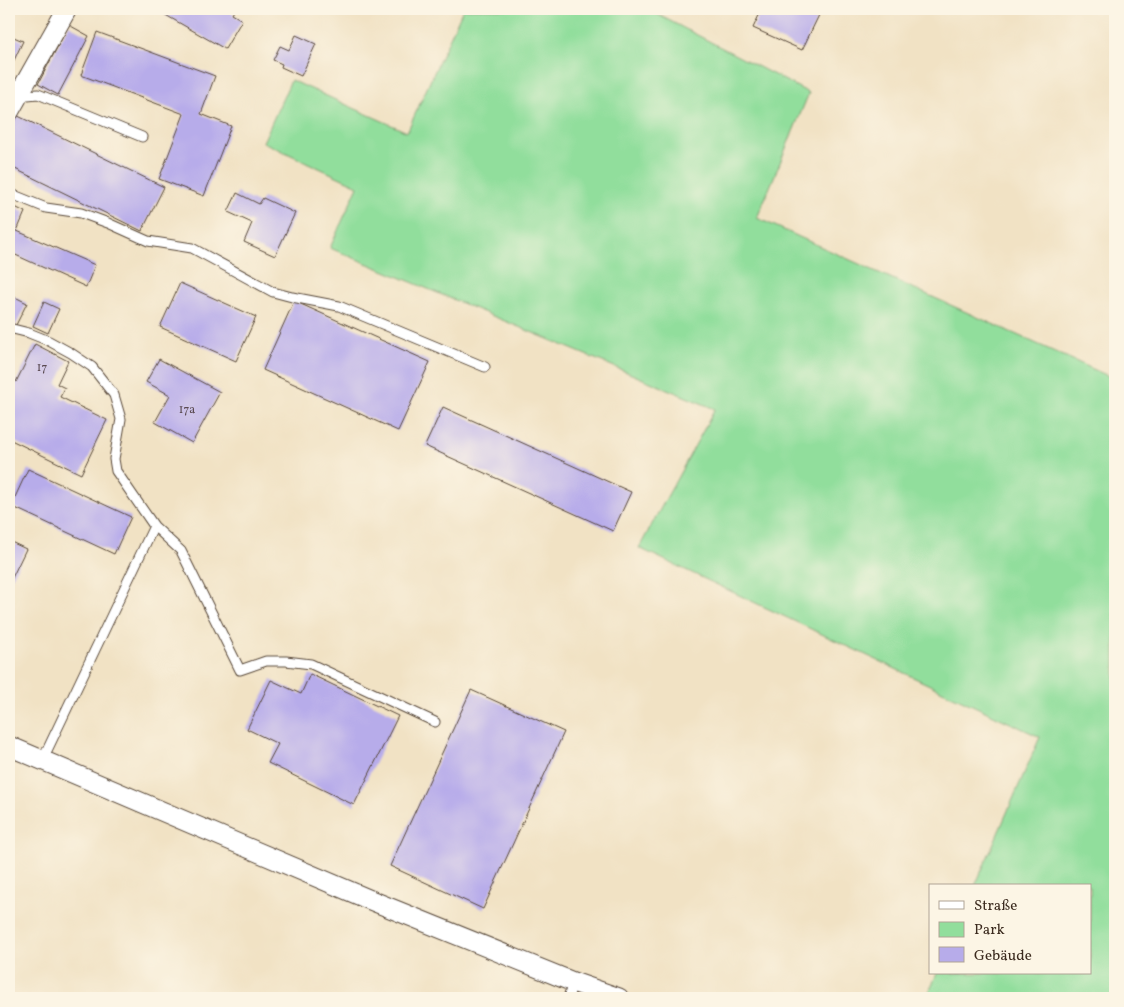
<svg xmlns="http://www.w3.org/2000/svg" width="1124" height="1007" viewBox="0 0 1124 1007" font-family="Vollkorn,serif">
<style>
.green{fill:#91de9c;stroke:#66845d}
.building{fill:#b7acea}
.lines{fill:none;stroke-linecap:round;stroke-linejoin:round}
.lane-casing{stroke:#564637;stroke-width:11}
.street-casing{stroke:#564637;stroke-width:21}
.path{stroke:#564637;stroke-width:3;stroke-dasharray:1 4;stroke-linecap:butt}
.lane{stroke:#fff;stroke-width:9}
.street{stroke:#fff;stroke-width:19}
.labels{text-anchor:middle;stroke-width:4;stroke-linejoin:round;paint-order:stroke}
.number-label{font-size:12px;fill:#5a4a51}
</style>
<rect width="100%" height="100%" fill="#fcf5e5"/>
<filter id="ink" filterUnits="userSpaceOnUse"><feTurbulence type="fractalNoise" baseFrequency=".02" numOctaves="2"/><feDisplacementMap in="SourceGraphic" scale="10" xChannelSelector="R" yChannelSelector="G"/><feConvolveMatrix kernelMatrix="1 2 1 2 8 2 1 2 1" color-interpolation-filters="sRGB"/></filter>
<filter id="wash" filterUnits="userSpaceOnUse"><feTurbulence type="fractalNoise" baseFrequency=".0096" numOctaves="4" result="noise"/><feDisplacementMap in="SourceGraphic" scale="20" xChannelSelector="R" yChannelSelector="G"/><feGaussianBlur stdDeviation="1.12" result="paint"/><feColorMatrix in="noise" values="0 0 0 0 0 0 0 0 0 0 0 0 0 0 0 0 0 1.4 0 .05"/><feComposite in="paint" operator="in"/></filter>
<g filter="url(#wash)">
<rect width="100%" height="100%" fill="#f1e2c4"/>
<!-- green -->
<path class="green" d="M463,9h184l162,84 -52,125 358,161v619h-188l10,-25h153v-87h-115l65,-149 -401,-189 76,-139 -385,-161 28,-62 -95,-44 28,-62 116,52z"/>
<g id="blocks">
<!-- building -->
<path class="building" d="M155,9h80l-3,5 10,6 -17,29z
M762,9h43l14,6 -17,35 -49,-22z
M69,25l20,11 -31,59 -20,-11z
M97,32l118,44 -14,38 30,12 -27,70 -45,-17 25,-65 -103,-39z
M9,35l14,6 -14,30z
M296,35l20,9 -15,32 -20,-9 1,-3 -9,-4 7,-14 9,4z
M16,115l148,72 -22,44 -133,-65v-35z
M237,193l22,11 4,-6 32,15 -20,43 -31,-14 8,-19 -24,-11z
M9,204l16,8 -8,19 78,34 -9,22 -77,-35z
M180,283l76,34 -20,44 -76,-34z
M9,294l18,9 -12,24 -6,-3z
M294,301l136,61 -32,69 -135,-61z
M44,302l15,7 -11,24 -15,-7z
M35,344l33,17 -11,23 8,4 -5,9 47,23 -26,54 -72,-35v-60l7,3z
M159,359l61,33 -28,51 -37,-21 15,-27 -24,-13z
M443,407l188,85 -18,39 -188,-85z
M28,469l103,48 -17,37 -103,-48z
M9,541l17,8 -17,35z
M310,674l88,42 -44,89 -86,-42 10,-19 -31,-15 24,-49 30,14z
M471,690l93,42 -81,177 -93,-43z"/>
</g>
</g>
<g filter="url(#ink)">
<use href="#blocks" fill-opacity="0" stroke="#564637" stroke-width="1"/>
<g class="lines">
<!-- lane casing -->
<g class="lane-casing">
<path id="lane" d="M9,92l8,4 21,-2 104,43
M9,193l37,15 35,5 27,10 40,18 44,7 81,44 19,5 47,9 146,61
M9,328l20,5 20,8 22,12 21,14 22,28 7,24 -7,40 2,12 38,55 -112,235
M154,526l27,25 59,119 26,-9h20l25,3 124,58
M568,998l5,-16"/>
</g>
<!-- street casing -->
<g class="street-casing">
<path id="street" d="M9,112l58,-103
M9,746l359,153 205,83 46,16"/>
</g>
<!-- path -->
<path class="path" d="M538,998l3,-8"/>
<!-- lane -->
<use href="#lane" class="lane"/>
<!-- street -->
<use href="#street" class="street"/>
</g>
</g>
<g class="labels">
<!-- number labels -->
<g class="number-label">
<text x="42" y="371">17</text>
<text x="187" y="413">17a</text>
</g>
</g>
<!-- margin -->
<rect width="1124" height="1007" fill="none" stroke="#fcf5e5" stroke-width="30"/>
<!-- legend -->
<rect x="929" y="884" width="162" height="90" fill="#fcf5e5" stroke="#afa495"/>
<rect x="939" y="901" width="25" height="8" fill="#ffffff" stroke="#afa495"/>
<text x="974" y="910" font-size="15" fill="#3b2a1e">Straße</text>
<rect x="939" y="922" width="25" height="15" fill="#91de9c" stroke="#afa495"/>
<text x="974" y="934" font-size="15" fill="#3b2a1e">Park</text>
<rect x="939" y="947" width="25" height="15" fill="#b7acea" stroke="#afa495"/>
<text x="974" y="960" font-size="15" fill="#3b2a1e">Gebäude</text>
</svg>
